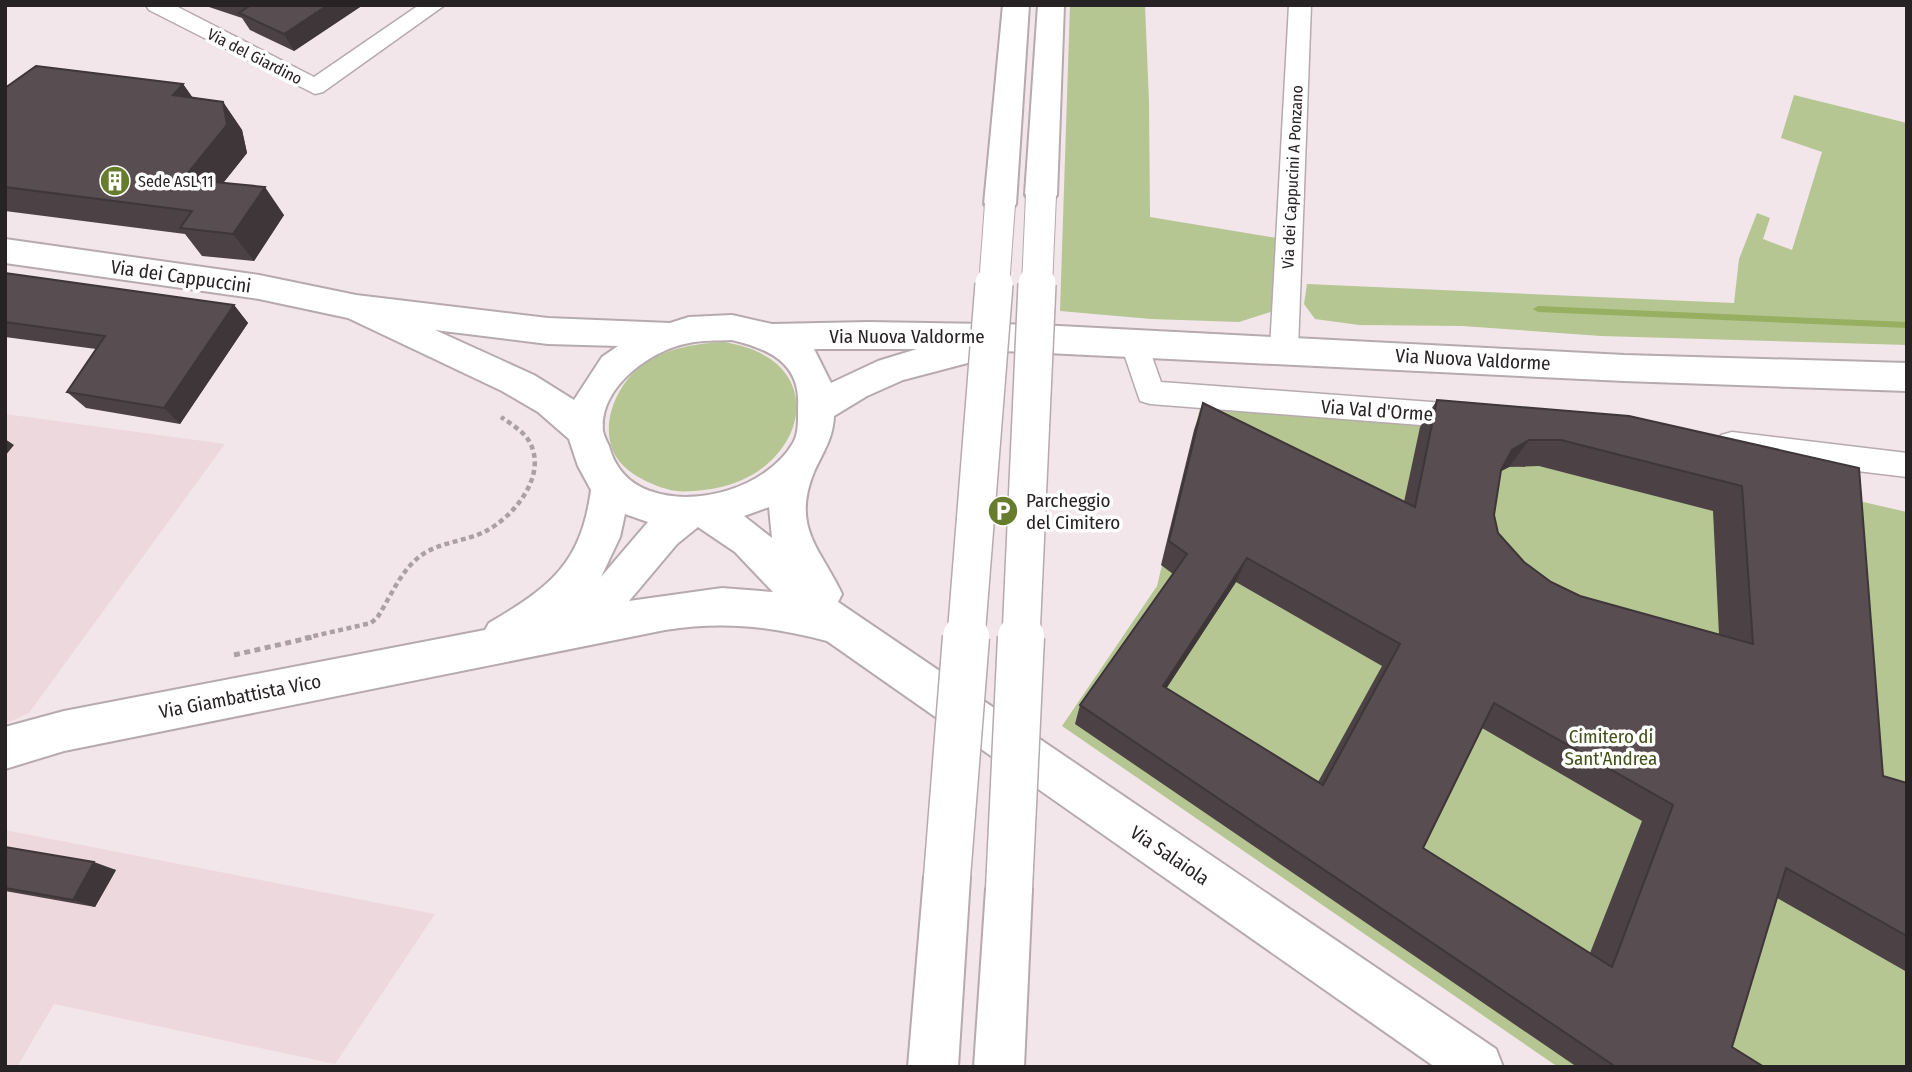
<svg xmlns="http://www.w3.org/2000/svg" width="1912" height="1072" viewBox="0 0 1912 1072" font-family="'Fira Sans Condensed',sans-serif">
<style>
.built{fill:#edd8de}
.green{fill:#b5c693}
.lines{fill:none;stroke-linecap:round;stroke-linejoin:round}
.stream{fill:#97af60;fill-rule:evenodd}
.street-casing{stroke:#b6aaae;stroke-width:3}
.secondary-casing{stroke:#b6aaae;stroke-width:4}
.highway-casing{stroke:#b6aaae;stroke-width:4}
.path-far1{stroke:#aba1a4;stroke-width:4.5;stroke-dasharray:5 3.5;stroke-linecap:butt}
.path{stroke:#aba1a4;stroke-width:5;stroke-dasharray:6 4.5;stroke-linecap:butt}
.street{fill:#fff;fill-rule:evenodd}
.secondary{fill:#fff;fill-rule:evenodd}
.highway{fill:#fff;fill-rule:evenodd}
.highway-bridge-far2-casing{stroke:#b6aaae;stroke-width:32;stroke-linecap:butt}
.highway-bridge-far1-casing{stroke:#b6aaae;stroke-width:40;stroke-linecap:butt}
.highway-bridge-casing{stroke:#b6aaae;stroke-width:49;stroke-linecap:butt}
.highway-bridge-far2{stroke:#fff;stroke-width:30}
.highway-bridge-far1{stroke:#fff;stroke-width:37}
.highway-bridge{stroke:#fff;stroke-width:46}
.wall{fill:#4c4245;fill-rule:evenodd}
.shaded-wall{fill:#3e3638}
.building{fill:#584d50;stroke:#3e3638;stroke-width:2;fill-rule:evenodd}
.labels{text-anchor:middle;stroke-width:7;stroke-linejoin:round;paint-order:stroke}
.far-street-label{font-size:16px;fill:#272223;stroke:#fff}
.far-poi-label{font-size:16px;fill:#272223;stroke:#fff;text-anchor:start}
.street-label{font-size:19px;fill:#272223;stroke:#fff}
.poi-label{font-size:19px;fill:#272223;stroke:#fff;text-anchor:start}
.park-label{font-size:19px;fill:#43521a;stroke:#fff}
</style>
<rect width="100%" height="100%" fill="#f3e6ea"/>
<!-- built -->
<path class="built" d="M5,414l220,30 -196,269 -24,11z
M5,830l430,84 -100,150 -281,-60 -37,63h-12z"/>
<!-- green -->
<path class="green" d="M1070,5h75l4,97 1,115 139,23 -12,70 -38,12 -88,-3 -91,-8z
M1794,95l113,28v222l-306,-9 -139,-10 -103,-1 -44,-6 -11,-15 3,-20 427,19 5,-44 18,-46 13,5 -7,21 29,11 30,-98 -41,-14z
M723,342c117,17 82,138 -19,148 -12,1 -26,3 -37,-1 -12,-3 -29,-11 -39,-19 -37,-29 -15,-87 19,-108 25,-15 48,-18 76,-20z
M1201,403l373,33 333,76v555h-349l-496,-341 95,-140z"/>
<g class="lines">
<!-- stream -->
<path class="stream" d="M1538,306l369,16v6l-369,-16 -5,-3z"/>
<!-- street casing -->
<g class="street-casing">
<path id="street" d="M146,5h28l140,72 105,-72h26l-122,87 -8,2 -166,-84z
M1289,5h22l-13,344 -4,8 -10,3 -10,-3 -4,-8z
M1134,331l10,3 17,48 311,23 10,4 5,8 -5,8 -10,4 -322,-25 -10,-3 -20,-59 4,-8z
M1732,432l175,21v24l-175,-21 -11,-3 -4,-9 4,-9z"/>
</g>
<!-- secondary casing -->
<g class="secondary-casing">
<path id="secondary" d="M5,239l254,36 97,20 192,23 122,5 19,-6 43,-2 40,9 96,-2 172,3 584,30 283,8v28l-283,-10 -640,-31 -5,10 -76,20 -36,16 -33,20c-1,23 -11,36 -20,56 -23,56 7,77 28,122l-4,8 658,447 7,18h-68l-608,-426c-58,-15 -103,-20 -162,-11l-601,121 -59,18v-42l59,-16 421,-81 4,-7c61,-36 92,-59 102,-133l-13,-24 -9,-27 -31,-27 -36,-21 -154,-73 -89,-19 -254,-36zM435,330l113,14 70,2 -16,11 -28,43 -40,-25zM732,340c37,9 69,23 66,67 0,12 1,26 -5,36 -26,44 -96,65 -143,48 -22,-8 -35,-23 -41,-45 -2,-4 -5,-10 -6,-15 -4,-44 48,-81 86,-88 13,-3 29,-2 43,-3zM814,349h103l-39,12 -47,22zM769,507l3,31 -28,-22zM625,514l23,8 -47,55 19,-40zM698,527l37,25 38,40 -51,-4 -93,13 48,-57z"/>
</g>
<!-- highway casing -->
<g class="highway-casing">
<path id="highway" d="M1003,5h26l-13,199 -5,8 -11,3 -11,-3 -5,-8z
M1038,5h26l-7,190 -5,8 -11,3 -11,-3 -5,-8z
M947,854l16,7 7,16 -12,190h-50l16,-190 7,-16z
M1009,866l16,7 7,16 -8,178h-50l12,-178 7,-16z"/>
</g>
<!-- path-far1 -->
<path class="path-far1" d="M305,638l66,-15 6,-5c13,-20 23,-46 42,-61 19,-15 44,-15 65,-25 29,-14 65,-57 45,-91 -6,-10 -18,-17 -28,-24"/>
<!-- path -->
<path class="path" d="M234,655l79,-18"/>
<!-- street -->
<use href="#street" class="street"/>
<!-- secondary -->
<use href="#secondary" class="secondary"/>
<!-- highway -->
<use href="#highway" class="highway"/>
<!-- highway-bridge-far2 casing -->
<g class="highway-bridge-far2-casing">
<path id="highway-bridge-far2" d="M994,286l6,-82
M1037,286l4,-91"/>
</g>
<!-- highway-bridge-far1 casing -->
<g class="highway-bridge-far1-casing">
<path id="highway-bridge-far1" d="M966,638l28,-354
M1021,638l16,-354"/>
</g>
<!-- highway-bridge casing -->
<g class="highway-bridge-casing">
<path id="highway-bridge" d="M947,877l19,-240
M1009,889l12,-252"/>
</g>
<!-- highway-bridge-far2 -->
<use href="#highway-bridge-far2" class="highway-bridge-far2"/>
<!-- highway-bridge-far1 -->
<use href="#highway-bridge-far1" class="highway-bridge-far1"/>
<!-- highway-bridge -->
<use href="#highway-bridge" class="highway-bridge"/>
</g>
<!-- wall -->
<path class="wall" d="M203,5h160l-69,46 -44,-21 -8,-12z
M183,84l10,14 30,4 19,28 5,23 -24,30 61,32 -30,46 -52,-5 -17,-22 -180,-23v-123z
M5,273l229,32 14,18 -68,101 -94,-16 -19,-16 29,-43 -91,-12z
M1437,400l422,68 24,308 24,7v189l-130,-74 -45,149 32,20h-187l-502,-343 5,-19 93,-131 -12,-9 33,-135 9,-27 201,99 16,-75zM1539,466l174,45 6,124 -139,-39 -29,-14 -27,-20 -26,-29 -4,-18 7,-44 8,-4zM1236,582l146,84 -64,116 -152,-94zM1482,728l160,93 -52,132 -167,-105z
M5,847l111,23 -21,37 -90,-16z"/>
<!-- shaded-wall -->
<path class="shaded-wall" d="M328,5h35l-69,46 -10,-17z
M183,84l20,29 -30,-18z
M223,102l19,28 5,23 -50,63 -23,-26z
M265,187l19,28 -30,46 -21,-27z
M234,305l14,18 -68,101 -16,-16z
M5,439l9,6 -9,11z
M1529,440l-20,27 -17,9 20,-26z
M1247,558l-11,24 -81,124 8,-20z
M94,862l22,8 -21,37 -22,-7z"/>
<!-- building -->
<path class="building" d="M246,5h82l-44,29 -45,-21 10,-7z
M36,66l147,18 -10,11 50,7 4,23 -53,65 30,-9 61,6 -32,47 -53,-6 12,-17 -187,-24v-99z
M5,273l229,32 -70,103 -97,-16 38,-56 -100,-14z
M1437,400l192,16 230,52 24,308 24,7v153l-121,-68 -54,179 32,20h-148l-536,-362 107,-151 -18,-13 34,-138 212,104zM1529,440h32l181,46 11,158 -173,-48 -29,-14 -27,-20 -26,-29 -4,-18 7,-45 11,-20zM1247,558l153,86 -77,141 -160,-99zM1494,703l179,102 -61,162 -189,-119z
M5,847l89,15 -21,38 -68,-12z"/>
<!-- icons -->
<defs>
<g id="building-disc" transform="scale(1.575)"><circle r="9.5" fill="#677c2d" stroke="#fff"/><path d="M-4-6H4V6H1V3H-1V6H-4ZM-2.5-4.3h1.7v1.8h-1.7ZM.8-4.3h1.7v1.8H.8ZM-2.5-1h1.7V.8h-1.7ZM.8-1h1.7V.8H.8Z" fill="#fff"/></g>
<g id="parking-disc" transform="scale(1.575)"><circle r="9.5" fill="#677c2d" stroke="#fff"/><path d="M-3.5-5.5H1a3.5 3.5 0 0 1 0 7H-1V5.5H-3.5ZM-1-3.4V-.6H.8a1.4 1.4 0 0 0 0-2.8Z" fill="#fff"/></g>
</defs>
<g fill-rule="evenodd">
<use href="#building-disc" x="115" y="181"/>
<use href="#parking-disc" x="1003" y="511"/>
</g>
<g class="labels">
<!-- far-street labels -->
<g class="far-street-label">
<text transform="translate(255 56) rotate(27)" y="6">Via del Giardino</text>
<text transform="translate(1292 177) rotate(-87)" y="6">Via dei Cappucini A Ponzano</text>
</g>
<!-- far-poi labels -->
<g class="far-poi-label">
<text x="138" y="187">Sede ASL 11</text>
</g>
<!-- street labels -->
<g class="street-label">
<text transform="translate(181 276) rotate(8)" y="7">Via dei Cappuccini</text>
<text x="907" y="343">Via Nuova Valdorme</text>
<text transform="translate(1473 359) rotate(3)" y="7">Via Nuova Valdorme</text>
<text transform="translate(1377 410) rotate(4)" y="7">Via Val d'Orme</text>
<text transform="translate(240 696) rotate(-11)" y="7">Via Giambattista Vico</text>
<text transform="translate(1170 855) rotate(34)" y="7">Via Salaiola</text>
</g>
<!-- poi labels -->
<g class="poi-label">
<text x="1026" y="507">Parcheggio<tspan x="1026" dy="22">del Cimitero</tspan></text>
</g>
<!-- park labels -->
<g class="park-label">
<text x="1611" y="743">Cimitero di<tspan x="1611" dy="22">Sant'Andrea</tspan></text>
</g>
</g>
<!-- border -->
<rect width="1912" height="1072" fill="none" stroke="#272223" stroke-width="14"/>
</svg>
